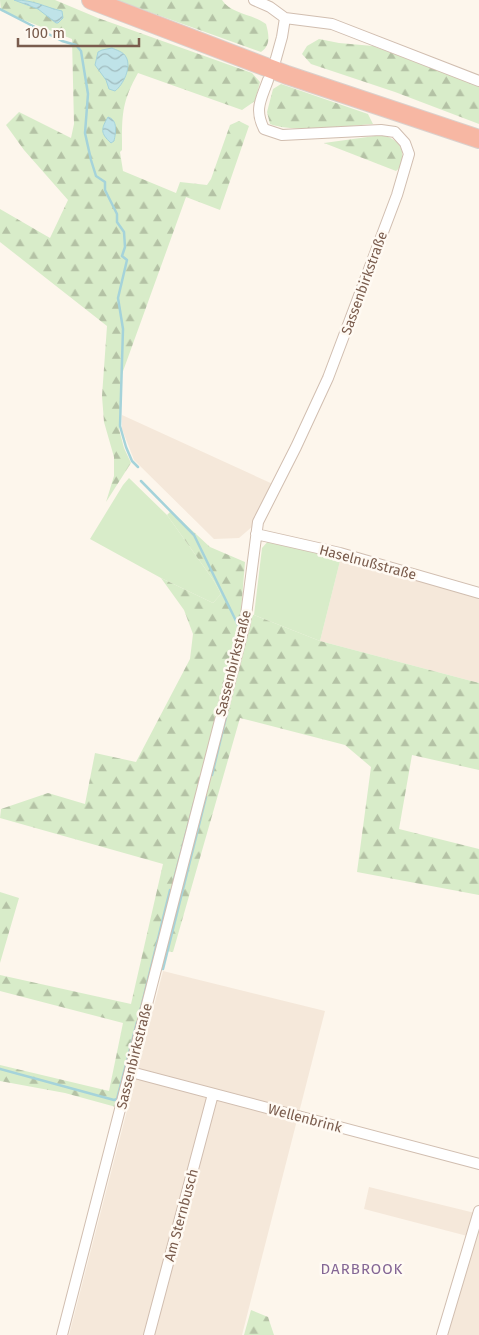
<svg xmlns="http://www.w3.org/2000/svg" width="479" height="1335" viewBox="0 0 479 1335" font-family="'Fira Sans',sans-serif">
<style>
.residential{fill:#f5e8da}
.green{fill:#d8ecc9}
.forest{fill:url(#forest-firs)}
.water{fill:url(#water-waves);stroke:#a5d3da}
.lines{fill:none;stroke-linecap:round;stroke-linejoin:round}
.stream{stroke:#a5d3da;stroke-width:2.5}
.street-casing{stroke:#d1beb0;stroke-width:12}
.highway-casing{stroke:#dad1cd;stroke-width:20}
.street{stroke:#fff;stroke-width:10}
.highway{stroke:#f7b7a3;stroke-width:18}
.labels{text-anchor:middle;stroke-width:5;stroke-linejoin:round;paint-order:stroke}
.street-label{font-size:14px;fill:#7a5c4d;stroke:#fffaf3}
.neighbourhood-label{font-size:15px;letter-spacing:1px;fill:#846695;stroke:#fffaf3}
</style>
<defs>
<pattern id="forest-firs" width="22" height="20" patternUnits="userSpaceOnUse" patternTransform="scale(1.25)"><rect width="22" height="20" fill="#d8ecc9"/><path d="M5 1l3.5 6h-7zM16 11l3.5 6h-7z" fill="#b4c2a5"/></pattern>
<pattern id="water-waves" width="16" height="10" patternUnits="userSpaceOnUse" patternTransform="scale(1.25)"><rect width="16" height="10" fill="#bfe3e8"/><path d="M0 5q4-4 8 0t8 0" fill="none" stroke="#a0bbbe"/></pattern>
</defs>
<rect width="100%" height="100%" fill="#fdf6ec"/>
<!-- residential -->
<path class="residential" d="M122,415l153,70 -22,41 -14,12 -25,1 -80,-79 -12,-31z
M341,557l138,40v86l-159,-42z
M163,971l162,40 -83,324h-173z
M369,1187l110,27v121h-31l27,-97 -111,-29z"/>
<!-- green -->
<path class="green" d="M129,478l38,37 47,66 7,13 -8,9 -52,-25 -71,-39 33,-54z
M269,540l72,17 -21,84 -66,-26 8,-67z"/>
<!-- forest -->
<path class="forest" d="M0,0h55l43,18 154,55 8,9 -5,19 -13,9 -104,-37c-17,30 -16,44 -16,77l-2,2 3,19 53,22 4,-11 27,3 4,-6 19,-54 9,-4 10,5 -29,84 -34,-13 -64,177 -3,55 5,19 7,15 -25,39 8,-26v-19l-10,-35 -2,-26 5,-70 -107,-84v-33l50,29 18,-38 -44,-50 -18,-25 13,-13 52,26 3,-14 -2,-85 -71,-28z
M116,0h106c9,14 31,14 44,24 3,11 5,21 -5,28z
M319,39l20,4 34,3 106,40v38l-84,-32 -84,-28 -9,-10 5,-8z
M281,84l87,30 5,10c-27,2 -80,9 -103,0l-3,-12 6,-23z
M382,135c13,3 23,11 20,26 -2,5 -2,7 -6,10l-72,-28z
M171,511l39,36 35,15 -4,49 13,4 66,26 159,42v87l-67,-15 -13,74 80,20v46l-122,-23 14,-105 -26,-22 -105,-27 -67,234 -17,-2 -29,121 -11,36 -51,-14 -65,-12v-16l109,26 14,-68 -123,-32v-16l131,29 32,-140 -163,-46 1,-9 47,-16 37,11 10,-51 41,9 54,-103 3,-25 -9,-24 -23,-32 52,25 8,-9 -7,-13 -47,-66z
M0,892l19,6 -19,65z
M251,1310l17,7 6,18h-30z"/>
<!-- water -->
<path class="water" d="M14,0c21,0 30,7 48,11l1,7 -5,5h-2l-18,-14z
M112,48c4,2 12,4 14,9 6,10 -3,28 -11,34l-6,-2 -3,-9 -11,-15 3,-13 4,-2z
M108,117c10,3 8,15 6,24l-3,2c-11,-10 -10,-14 -3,-26z"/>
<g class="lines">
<!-- stream -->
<path class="stream" d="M0,9l62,32 14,4 5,6 7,43 -3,39 6,27 5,16 9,6v8l12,24v8l7,10 1,15 -3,9 5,4 -9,38 5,31 -3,97 6,21 6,14 6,6
M141,481l53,54 45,92
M212,775l15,-62
M174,879l20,-76
M163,969l43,-172
M140,1012l30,-122
M0,1069l114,31 3,-1 20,-77"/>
<!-- street casing -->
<g class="street-casing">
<path id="street" d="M254,0l16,7 15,11 47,6 147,57
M275,62l7,-25 3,-19
M256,534l84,19 139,40
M131,1072l348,92
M62,1335l183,-712 13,-101 38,-75 32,-69 69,-183 12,-41 -4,-11 -10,-11 -14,-2 -99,5 -18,-6c-10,-20 -3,-29 4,-49
M149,1335l64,-241
M442,1335l37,-124"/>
</g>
<!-- highway casing -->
<g class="highway-casing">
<path id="highway" d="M91,0l196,75 192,64"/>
</g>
<!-- street -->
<use href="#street" class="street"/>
<!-- highway -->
<use href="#highway" class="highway"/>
</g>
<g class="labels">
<!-- street labels -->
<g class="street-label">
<text transform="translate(364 283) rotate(-70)" y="5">Sassenbirkstraße</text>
<text transform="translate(368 562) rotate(15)" y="5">Haselnußstraße</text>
<text transform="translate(233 663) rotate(-76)" y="5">Sassenbirkstraße</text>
<text transform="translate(134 1056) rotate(-76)" y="5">Sassenbirkstraße</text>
<text transform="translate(305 1118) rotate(15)" y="5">Wellenbrink</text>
<text transform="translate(181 1215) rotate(-75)" y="5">Am Sternbusch</text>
</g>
<!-- neighbourhood labels -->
<g class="neighbourhood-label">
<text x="362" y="1274">DARBROOK</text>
</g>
</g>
<!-- scale -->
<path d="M18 38v8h121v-8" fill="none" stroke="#7a5c4d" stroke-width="2.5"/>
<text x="25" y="38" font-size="15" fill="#7a5c4d" stroke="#fffaf3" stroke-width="4" paint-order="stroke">100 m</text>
</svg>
